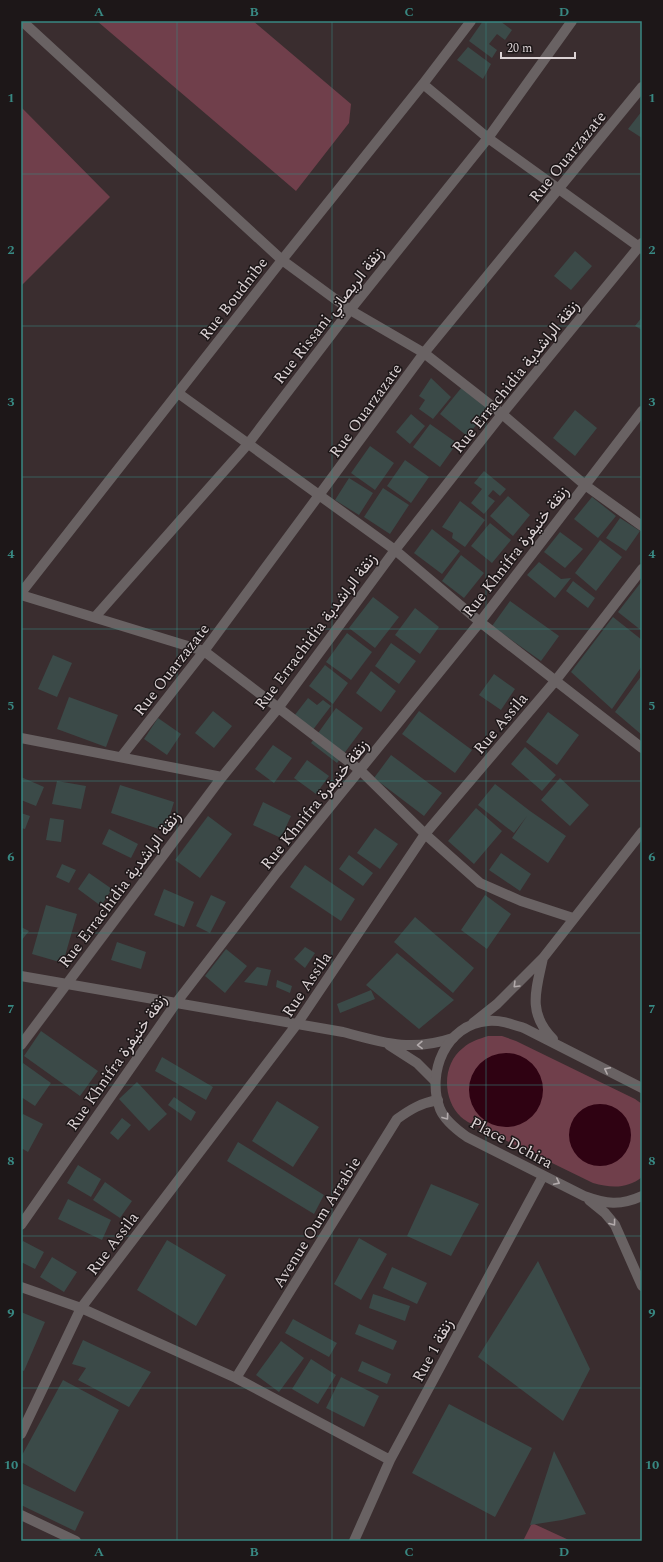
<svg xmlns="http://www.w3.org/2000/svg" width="663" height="1562" viewBox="0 0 663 1562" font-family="Spectral,Vazirmatn,serif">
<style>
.green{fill:#703f4b}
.water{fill:#2f0212}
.building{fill:#3b4a48}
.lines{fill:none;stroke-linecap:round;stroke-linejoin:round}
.minor{stroke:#696263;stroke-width:10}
.tertiary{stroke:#696263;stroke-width:10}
.oneway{stroke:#b3abac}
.grid{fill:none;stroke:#388882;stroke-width:1;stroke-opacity:0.55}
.labels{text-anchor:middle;stroke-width:3;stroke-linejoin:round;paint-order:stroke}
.street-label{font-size:16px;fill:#dbd2d4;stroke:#1d1718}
.neatline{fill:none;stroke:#388882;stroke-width:1.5}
.grid-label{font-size:13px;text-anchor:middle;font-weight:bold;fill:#388882}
</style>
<rect width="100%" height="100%" fill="#3a2d2f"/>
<!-- green -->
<path class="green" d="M97,21h156l98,83 -2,19 -53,68z
M21,107l89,90 -89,89z
M488,1036h14l14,5 119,58 7,5v73c-15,12 -31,11 -49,6l-119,-58c-4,-2 -10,-5 -13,-8 -19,-18 -19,-53 2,-69 8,-7 16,-9 25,-12z
M532,1523l39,18h-48z"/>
<!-- water -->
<path class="water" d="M469 1090a37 37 0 1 1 74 0a37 37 0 1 1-74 0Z
M569 1135a31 31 0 1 1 62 0a31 31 0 1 1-62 0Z"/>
<!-- building -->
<path class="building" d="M483,21h17l12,9 -7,10 -8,-6 -8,10 8,6 -5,8 -23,-17z
M468,47l23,17 -8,15 -26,-19z
M642,111v27l-14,-9z
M575,251l17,15 -21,24 -17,-14z
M642,317v13l-7,-4z
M431,378l20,19 -18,22 -14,-10 6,-9 -6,-4z
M462,387l27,23 -22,26 -27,-22z
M575,410l22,18 -22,28 -22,-18z
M411,414l14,12 -15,18 -14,-12z
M430,424l27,19 -17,24 -27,-20z
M370,446l24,17 -19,27 -24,-17z
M405,460l24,17 -18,26 -24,-17z
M484,471l22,18 -6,7 -7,-6 -5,6 7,5 -11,13 -13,-11 11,-14 -8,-6z
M349,478l24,15 -14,22 -24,-15z
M383,488l26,17 -19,29 -26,-17z
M508,496l22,19 -17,21 -23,-20z
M592,497l24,19 -18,22 -24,-19z
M460,501l25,19 -20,27 -13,-9 1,-5 -11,-6z
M620,518l20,13 -14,20 -20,-13z
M490,523l21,17 -19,23 -21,-17z
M432,529l28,22 -18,23 -28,-21z
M560,532l23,17 -18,19 -21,-16z
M600,540l22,17 -26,34 -21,-18z
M461,555l23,18 -20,25 -22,-17z
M539,562l22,17 10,-1 -16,20 -28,-23z
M573,581l22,17 -7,10 -22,-17z
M642,581v50l-24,-19z
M373,597l26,20 -24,31 -26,-20z
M510,601l49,35 -18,25 -49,-35z
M415,608l24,19 -19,27 -25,-19z
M613,617l29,23v26l-30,43 -41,-37z
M347,633l25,19 -21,28 -25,-18z
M391,643l25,18 -17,23 -24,-18z
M53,655l19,8 -15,34 -19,-8z
M325,665l23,18 -15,21 -24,-18z
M371,671l25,20 -15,21 -25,-19z
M494,674l21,15 -14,21 -22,-15z
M642,675v60l-27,-23z
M69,697l49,18 -12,32 -49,-18z
M308,698l9,7 6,-5 8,6 -19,25 -18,-15z
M336,708l27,20 -26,35 -26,-20z
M213,711l19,15 -18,22 -19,-15z
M419,711l53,39 -17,23 -53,-39z
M548,712l31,23 -22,30 -31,-23z
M158,718l23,16 -14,21 -23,-16z
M273,745l19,13 -18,25 -19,-14z
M525,747l31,28 -14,16 -31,-27z
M391,755l51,38 -18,23 -50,-38z
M307,760l22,16 -13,18 -22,-16z
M21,777l23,10 -8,19 -15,-6z
M560,778l29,27 -19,21 -29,-26z
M57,781l29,5 -5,23 -29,-5z
M495,784l35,27 36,25 -18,27 -36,-25 15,-22 -13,17 -36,-28z
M120,785l54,17 -9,29 -54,-18z
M263,802l28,14 -10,22 -28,-13z
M476,808l26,23 -28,33 -26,-23z
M21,813l9,3 -5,13 -4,-1z
M208,816l24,18 -32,44 -25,-18z
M50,818l14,2 -3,22 -15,-2z
M375,828l23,16 -18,25 -23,-16z
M109,829l29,15 -7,14 -29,-14z
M501,853l30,21 -11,17 -31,-21z
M349,855l24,18 -10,13 -24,-17z
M62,864l14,6 -7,13 -13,-6z
M305,865l50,34 -14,22 -51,-34z
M89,873l23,16 -11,17 -23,-17z
M164,889l30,13 -10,25 -30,-12z
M211,895l15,7 -16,31 -14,-7z
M485,895l26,19 -24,35 -26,-19z
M46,905l31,9 -14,49 -31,-9z
M415,917l59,51 -21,25 -59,-51z
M21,927l8,4 -8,10z
M117,942l29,10 -5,17 -30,-9z
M305,947l10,6 -10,15 -11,-9z
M226,949l21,17 -22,27 -20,-17z
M397,953l57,47 -35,29 -53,-44z
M257,967l14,3 -4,16 -23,-4z
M277,980l15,6 -2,7 -14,-6z
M371,990l4,9 -35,14 -3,-9z
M41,1031l57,40 -18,25 -56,-40z
M162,1057l51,30 -7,13 -51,-29z
M23,1063l28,20 -16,23 -14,-9v-30z
M137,1082l30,32 -18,17 -30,-32z
M174,1097l22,15 -5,9 -23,-16z
M277,1101l42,26 -26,40 -41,-26z
M23,1114l20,10 -15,28 -7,-4v-30z
M122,1118l9,7 -13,15 -8,-7z
M238,1142l86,53 -10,19 -87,-53z
M78,1165l23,14 -10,18 -24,-14z
M105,1182l27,19 -12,17 -27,-18z
M431,1184l48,20 -28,52 -44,-20z
M68,1199l43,21 -9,20 -44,-21z
M359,1238l28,16 -26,46 -27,-16z
M167,1240l59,35 -30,51 -59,-36z
M23,1241l21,11 -9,17 -14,-7v-17z
M52,1257l25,15 -13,20 -24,-15z
M538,1261l52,108 -27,52 -85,-64z
M392,1267l35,16 -10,21 -34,-16z
M373,1294l37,12 -5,15 -36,-13z
M21,1312l24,10 -21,49 -3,-1z
M293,1319l44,24 -8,14 -44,-24z
M359,1324l38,17 -4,9 -38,-16z
M83,1340l68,32 -22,35 -51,-27 8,-12 -14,-4z
M281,1341l23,17 -25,34 -23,-17z
M311,1359l25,16 -18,29 -26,-15z
M362,1361l29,13 -4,10 -29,-13z
M341,1377l38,19 -15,31 -38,-19z
M63,1380l56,30 -44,82 -54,-30v-5z
M449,1404l83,44 -37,69 -83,-44z
M554,1451l32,63 -24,6 -32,5z
M21,1483l63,29 -9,19 -54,-26z"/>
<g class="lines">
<!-- minor -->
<path class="minor" d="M22,21l260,239 68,50 74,43 78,61 83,71 57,41
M423,84l65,54 154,111
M178,393l217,157 85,72 162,126
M21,593l261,-333 141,-176 48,-63
M21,595l183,56 157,120 64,63 55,49 41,18 52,17
M95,617l153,-173 102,-134 138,-172 84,-117
M21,738l201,39
M121,757l83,-106 220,-298 218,-266
M21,976l322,56c41,11 68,20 110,6
M21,1045l201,-268 57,-70 116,-157 107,-136 140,-171
M389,1045l28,18 18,18
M21,1225l155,-222 101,-131 203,-250 162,-211
M21,1287l60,21 155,70 154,82
M236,1378l161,-259c14,-10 24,-16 41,-19
M21,1434l60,-126 216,-284 128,-190 131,-154 86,-111
M21,1515l55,26
M354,1541l36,-81 153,-284"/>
<!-- tertiary -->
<path class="tertiary" d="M543,958c-7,32 -16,55 10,81
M473,1023l24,-19 46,-46 99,-126
M642,1088l-118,-60c-12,-4 -23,-8 -36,-7 -42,3 -62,52 -48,88 5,12 17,21 27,28l117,59c22,8 36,10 58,0
M589,1200l16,13 10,12 27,61"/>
</g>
<!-- one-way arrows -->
<defs><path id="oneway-chevron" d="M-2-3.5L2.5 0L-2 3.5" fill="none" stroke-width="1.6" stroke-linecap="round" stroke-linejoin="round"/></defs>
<g class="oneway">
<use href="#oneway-chevron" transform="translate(516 985) rotate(135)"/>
<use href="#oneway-chevron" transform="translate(420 1045) rotate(179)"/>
<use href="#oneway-chevron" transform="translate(607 1070) rotate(-153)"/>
<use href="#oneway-chevron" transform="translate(446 1117) rotate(54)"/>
<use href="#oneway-chevron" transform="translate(557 1182) rotate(27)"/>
<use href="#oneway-chevron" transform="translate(613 1223) rotate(53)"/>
</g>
<!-- grid -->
<path class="grid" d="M177,21v1520M332,21v1520M486,21v1520M21,174h621M21,326h621M21,477h621M21,629h621M21,781h621M21,933h621M21,1085h621M21,1236h621M21,1388h621"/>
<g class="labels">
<!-- street labels -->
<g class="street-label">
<text transform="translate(567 156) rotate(-51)" y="6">Rue Ouarzazate</text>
<text transform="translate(233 298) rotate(-52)" y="6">Rue Boudnibe</text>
<text transform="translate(328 315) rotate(-52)" y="6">Rue Rissani زنقة الريصاني</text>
<text transform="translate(515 376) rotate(-51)" y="6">Rue Errachidia زنقة الراشدية</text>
<text transform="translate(365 410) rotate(-54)" y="6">Rue Ouarzazate</text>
<text transform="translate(515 551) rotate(-52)" y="6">Rue Khnifra زنقة خنيفرة</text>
<text transform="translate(315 631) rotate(-53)" y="6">Rue Errachidia زنقة الراشدية</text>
<text transform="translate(171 669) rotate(-52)" y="6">Rue Ouarzazate</text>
<text transform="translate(500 723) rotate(-50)" y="6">Rue Assila</text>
<text transform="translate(314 804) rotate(-51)" y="6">Rue Khnifra زنقة خنيفرة</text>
<text transform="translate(119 889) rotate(-53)" y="6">Rue Errachidia زنقة الراشدية</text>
<text transform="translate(306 984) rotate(-56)" y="6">Rue Assila</text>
<text transform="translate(116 1062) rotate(-55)" y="6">Rue Khnifra زنقة خنيفرة</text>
<text transform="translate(512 1142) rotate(28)" y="6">Place Dchira</text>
<text transform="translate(316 1222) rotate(-58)" y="6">Avenue Oum Arrabie</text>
<text transform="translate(112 1243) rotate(-53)" y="6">Rue Assila</text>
<text transform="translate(432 1350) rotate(-62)" y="6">Rue 1 زنقة</text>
</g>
</g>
<!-- border -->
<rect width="663" height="1562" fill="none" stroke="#1d1718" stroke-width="44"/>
<!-- scale -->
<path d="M501 52v6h74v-6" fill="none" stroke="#dbd2d4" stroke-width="2"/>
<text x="507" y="52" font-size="12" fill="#dbd2d4" stroke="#1d1718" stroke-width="3" paint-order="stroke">20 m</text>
<rect x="22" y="22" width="619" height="1518" class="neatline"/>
<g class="grid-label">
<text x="99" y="16">A</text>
<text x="254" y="16">B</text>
<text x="409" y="16">C</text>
<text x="564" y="16">D</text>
<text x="11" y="102">1</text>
<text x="652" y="102">1</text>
<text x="11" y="254">2</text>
<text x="652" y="254">2</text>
<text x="11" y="406">3</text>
<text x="652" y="406">3</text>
<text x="11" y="558">4</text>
<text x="652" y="558">4</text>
<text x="11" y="710">5</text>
<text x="652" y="710">5</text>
<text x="11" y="861">6</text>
<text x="652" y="861">6</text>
<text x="11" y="1013">7</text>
<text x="652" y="1013">7</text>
<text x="11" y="1165">8</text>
<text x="652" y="1165">8</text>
<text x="11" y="1317">9</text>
<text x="652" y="1317">9</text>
<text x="11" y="1469">10</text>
<text x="652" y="1469">10</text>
<text x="99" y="1556">A</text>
<text x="254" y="1556">B</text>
<text x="409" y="1556">C</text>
<text x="564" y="1556">D</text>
</g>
</svg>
